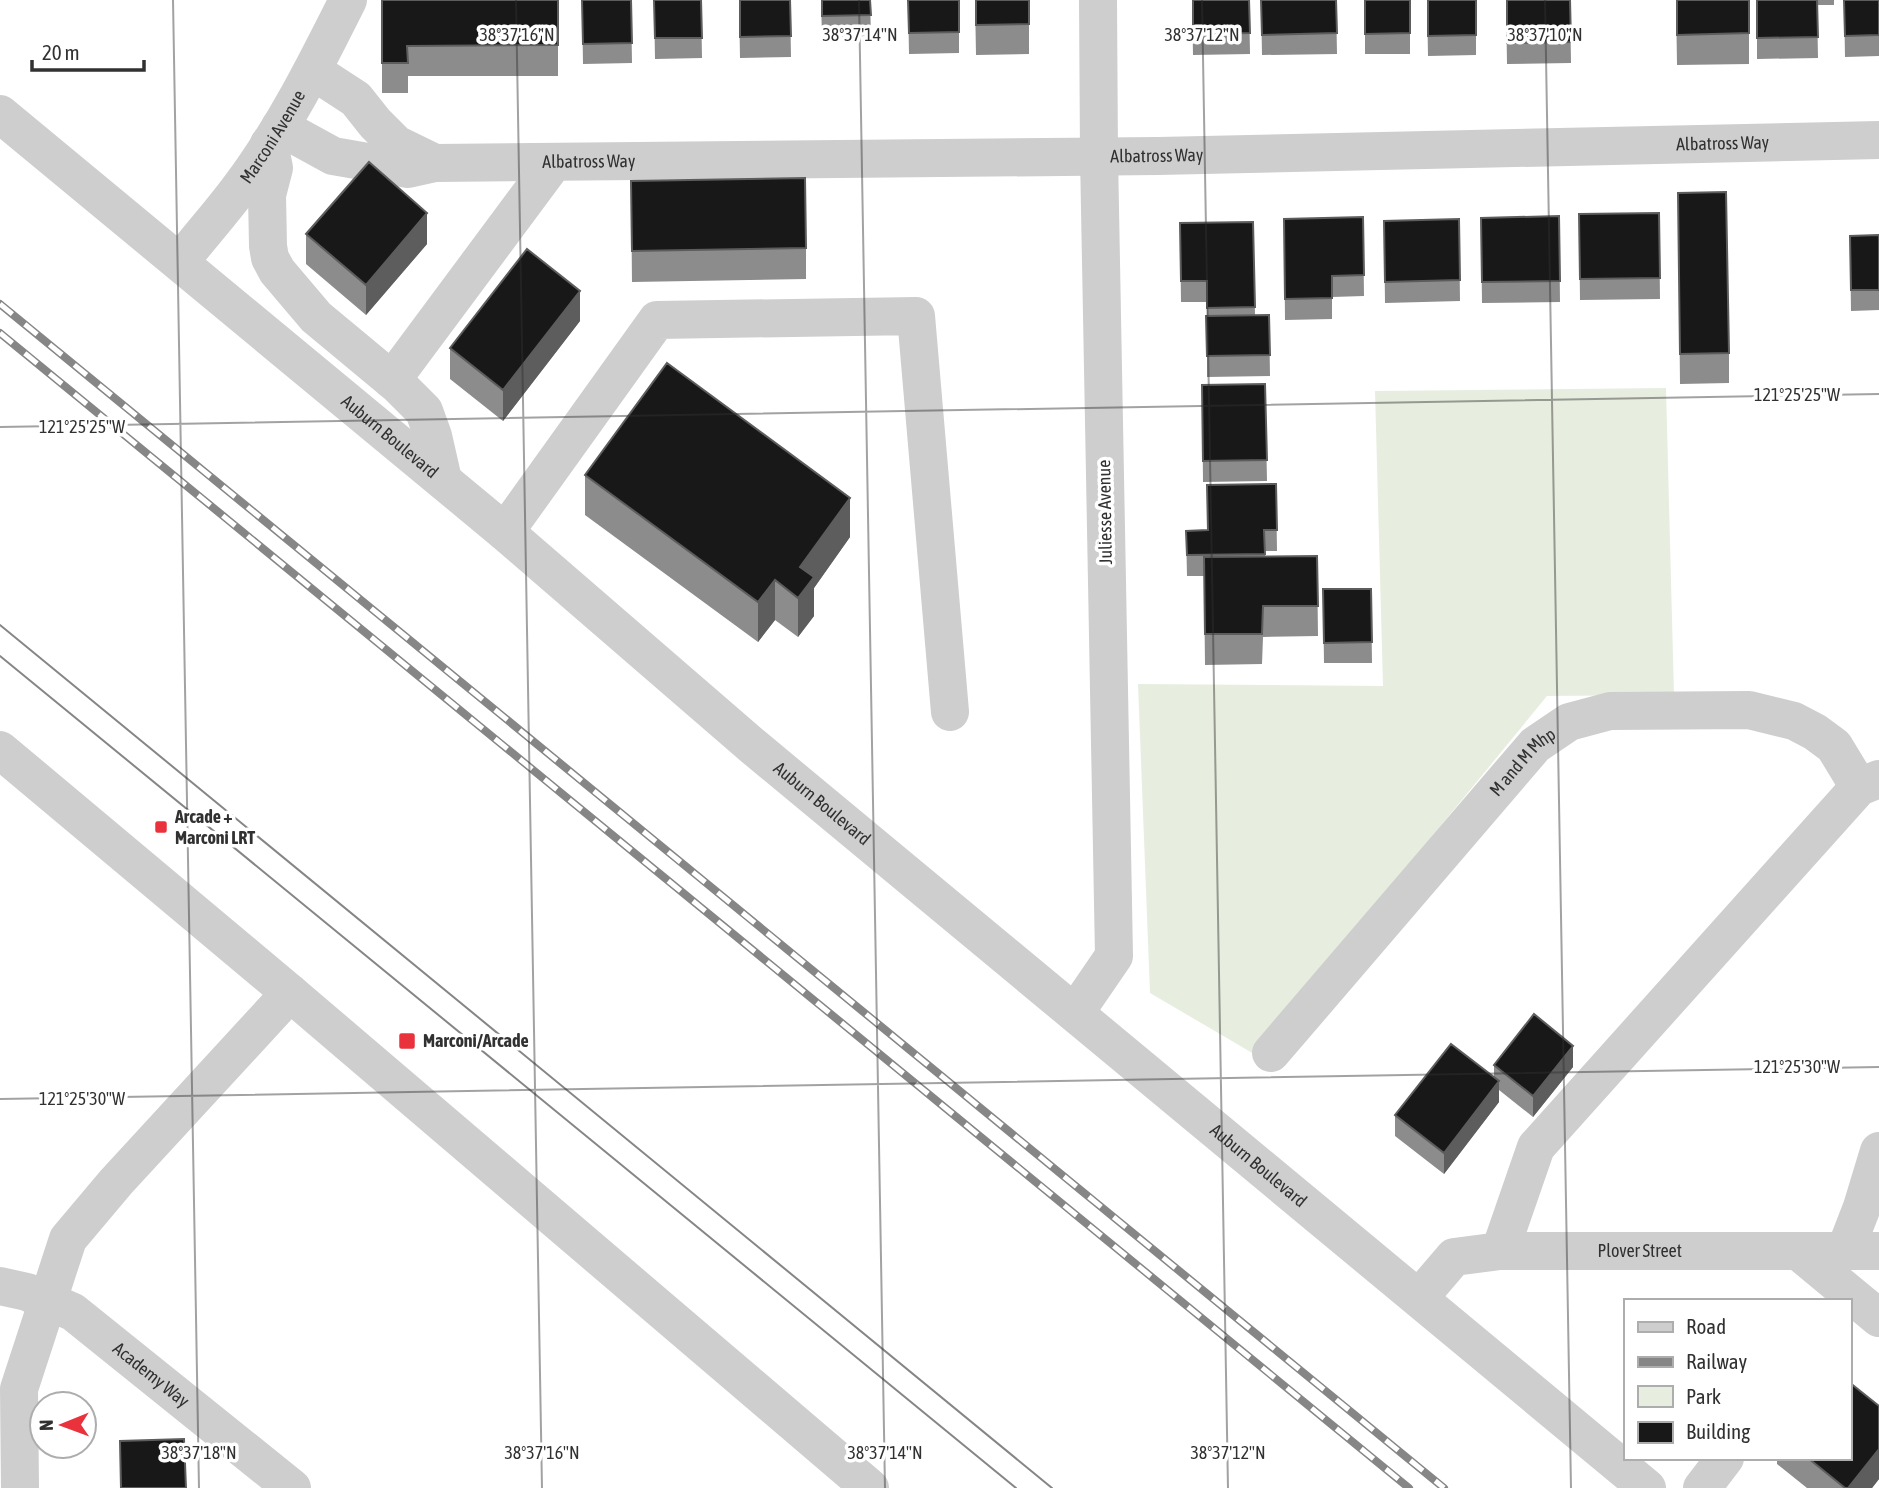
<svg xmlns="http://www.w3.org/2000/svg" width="1879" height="1488" viewBox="0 0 1879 1488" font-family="'Asap Condensed',sans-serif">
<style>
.green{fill:#e7eedf}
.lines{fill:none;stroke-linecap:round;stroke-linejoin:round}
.minor{stroke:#cecece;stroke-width:38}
.tram{stroke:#868686;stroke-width:2}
.rail-casing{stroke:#868686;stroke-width:8}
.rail{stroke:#fff;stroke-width:5;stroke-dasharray:16;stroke-linecap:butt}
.wall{fill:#8c8c8c}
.shaded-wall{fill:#5d5d5d}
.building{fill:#181818;stroke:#5d5d5d;stroke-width:2}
.ticks{fill:none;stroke:#313131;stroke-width:2;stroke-opacity:0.45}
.poi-dot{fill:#e9323c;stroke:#fff;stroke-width:2.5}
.labels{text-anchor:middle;stroke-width:7;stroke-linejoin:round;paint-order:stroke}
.street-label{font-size:18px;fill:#313131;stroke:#fff}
.poi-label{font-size:18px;font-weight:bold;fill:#313131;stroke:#fff;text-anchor:start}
.ticks-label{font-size:18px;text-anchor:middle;fill:#313131;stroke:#fff;stroke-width:7;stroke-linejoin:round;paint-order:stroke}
</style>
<rect width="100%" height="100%" fill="#fff"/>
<!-- green -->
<path class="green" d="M1666,388l8,307 -127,1 -293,358 -104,-61 -12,-309 245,2 -8,-295z"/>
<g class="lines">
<!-- minor -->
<g class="minor">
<path d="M313,71l43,28 19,24 21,21 39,19"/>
<path id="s1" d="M0,114l505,418 250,216 892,740"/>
<path id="s2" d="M280,127l53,29 75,13 27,-6 723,-7 721,-16"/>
<path d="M269,144l5,24 -7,27 1,51 2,12 7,13 39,46 83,69 25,25 9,25 10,44"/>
<path id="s3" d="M180,262c20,-26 42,-50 61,-76 43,-58 75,-122 107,-186"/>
<path d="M392,380l162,-218"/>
<path d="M505,532l152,-212 259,-4 34,396"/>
<path d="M0,750l290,243 580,495"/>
<path d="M1075,1013l39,-57 -15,-801 -1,-155"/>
<path id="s4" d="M1271,1053l264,-308 34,-23 41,-11 139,-1 45,11 21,11 19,14 25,41"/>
<path d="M1500,1251l36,-104 323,-360 20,-8"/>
<path d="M1798,1251l81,67"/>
<path d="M1845,1251l17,-44 17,-56"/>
<path id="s5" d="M0,1286l27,6 46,20 219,176"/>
<path id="s6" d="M1419,1298l35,-41 46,-6h379"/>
<path d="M20,1488l-1,-99 49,-150 48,-57 174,-189"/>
<path d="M1702,1488l23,-30"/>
</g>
<!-- tram -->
<path class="tram" d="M0,625l1052,863
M0,656l1016,832"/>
<!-- rail casing -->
<g class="rail-casing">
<path id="rail" d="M0,304l1444,1184
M0,333l1409,1155"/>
</g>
<!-- rail -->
<use href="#rail" class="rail"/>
</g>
<!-- wall -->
<path class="wall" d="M382,0h176v76h-150v17h-26z
M582,0h49l1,63 -49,1z
M654,0h47l1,58 -47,1z
M739,0h51l1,57 -51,1z
M821,0h49l1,36 -49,1z
M908,0h51v53l-50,1z
M975,0h54v54l-53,1z
M1192,0h57l1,54 -57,1z
M1261,0h75l1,54 -75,1z
M1365,0h45v54h-45z
M1427,0h49v55l-48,1z
M1506,0h64l1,63 -64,1z
M1676,0h73v64l-72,1z
M1757,0h77v5h-17l1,53 -61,1z
M1844,0h35v56l-34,1z
M631,181l175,67v31l-174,3z
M1678,193l51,160v30l-49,1z
M1659,213l1,86 -80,1 -1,-86z
M1559,216l1,86 -78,1 -1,-85z
M1363,217l1,79 -32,1v22l-47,1 -1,-101z
M1459,219l1,82 -75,2 -1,-82z
M1253,222l2,93h14l1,61 -63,1v-75h-26l-1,-79z
M306,234l121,10 -61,71 -60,-51z
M1879,235v75l-28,1 -1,-75z
M580,321l-77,100 -53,-42v-31z
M1265,384l2,97 -64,1 -1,-97z
M585,475l265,62 -36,51v28l-16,21 -23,-17 -17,22 -173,-127z
M1276,484l1,67h-12v5h52l1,80 -55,1 -1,27 -57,1 -1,-89h-17l-1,-45 22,-1z
M1323,589h48l1,74h-48z
M1494,1065l79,2 -40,50 -34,-27v12l-55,72 -49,-38v-21l99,-38z
M1777,1458h72l30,21 -7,9h-65l-30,-24z"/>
<!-- shaded-wall -->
<path class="shaded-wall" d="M427,213v31l-61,71v-30z
M580,291v30l-77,100v-31z
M850,498v39l-36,51v28l-16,21v-39l2,-31z
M775,580v40l-17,22v-40z
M1573,1046v21l-40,50v-21z
M1499,1081v21l-55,72v-21z
M1879,1449v30l-7,9h-24z"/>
<!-- building -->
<path class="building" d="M382,0h176v45l-151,1 1,17h-26z
M582,0h49l1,43 -49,1z
M654,0h47l1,38h-47z
M740,0h50l1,36 -51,1z
M822,0h48l1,15 -49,1z
M908,0h51v32l-50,1z
M976,0h53v24l-53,1z
M1193,0h56l1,33 -57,1z
M1261,0h75l1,33 -75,2z
M1365,0h45v33l-45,1z
M1428,0h48v35l-48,1z
M1507,0h63l1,42 -64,1z
M1677,0h72v33l-72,2z
M1757,0h60l1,37 -61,1z
M1844,0h35v35l-34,1z
M369,162l58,51 -61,72 -60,-51z
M805,178l1,70 -174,3 -1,-70z
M1726,192l3,161 -49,1 -2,-161z
M1659,213l1,65 -80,1 -1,-65z
M1559,216l1,65 -78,1 -1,-64z
M1363,217l1,58 -32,1v22l-47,1 -1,-80z
M1459,219l1,61 -75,2 -1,-61z
M1253,222l2,85 -48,1v-27h-26l-1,-58z
M1879,235v55h-28l-1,-54z
M527,249l53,42 -77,99 -53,-42z
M1269,315l1,40 -63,1 -1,-40z
M667,363l183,135 -50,69 14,10 -16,21 -23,-18 -17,22 -173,-127z
M1265,384l2,76 -64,1 -1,-76z
M1276,484l1,46h-13l1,24 -78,1 -1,-24 22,-1 -1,-45z
M1317,556l1,50h-55l-1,28h-57l-1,-77z
M1323,589h48l1,53 -48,1z
M1534,1014l39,32 -40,50 -39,-31z
M1451,1044l48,37 -55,72 -49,-38z
M1849,1382l30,24v43l-31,39h-3l-37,-30h41z
M184,1439l2,49h-65l-1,-47z"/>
<!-- ticks -->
<path class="ticks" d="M173,0l26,1488M516,0l26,1488M859,0l26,1488M1202,0l26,1488M1545,0l26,1488M0,427l1879,-33M0,1099l1879,-32"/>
<!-- markers -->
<g class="poi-dot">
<rect x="154" y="820" width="14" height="14" rx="3.5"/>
<rect x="398" y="1032" width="18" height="18" rx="3.5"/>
</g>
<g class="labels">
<!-- street labels -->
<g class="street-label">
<text dy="6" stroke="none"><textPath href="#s3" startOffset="156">Marconi Avenue</textPath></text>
<text dy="6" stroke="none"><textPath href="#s2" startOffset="1452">Albatross Way</textPath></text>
<text dy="6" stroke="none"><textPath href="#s2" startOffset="886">Albatross Way</textPath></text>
<text dy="6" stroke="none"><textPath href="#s2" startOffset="318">Albatross Way</textPath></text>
<text dy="6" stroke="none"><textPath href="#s1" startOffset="506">Auburn Boulevard</textPath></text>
<text transform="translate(1105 512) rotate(-91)" y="6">Juliesse Avenue</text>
<text dy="6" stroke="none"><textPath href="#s4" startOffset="385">M and M Mhp</textPath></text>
<text dy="6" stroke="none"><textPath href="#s1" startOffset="1073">Auburn Boulevard</textPath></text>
<text dy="6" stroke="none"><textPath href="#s1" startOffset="1640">Auburn Boulevard</textPath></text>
<text dy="6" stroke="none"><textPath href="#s6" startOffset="240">Plover Street</textPath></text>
<text dy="6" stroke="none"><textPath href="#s5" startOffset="178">Academy Way</textPath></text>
</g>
<!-- poi labels -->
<g class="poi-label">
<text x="175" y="823">Arcade +<tspan x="175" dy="21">Marconi LRT</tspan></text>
<text x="423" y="1047">Marconi/Arcade</text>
</g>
</g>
<g class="ticks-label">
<text x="517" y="41">38°37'16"N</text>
<text x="860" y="41">38°37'14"N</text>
<text x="1202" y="41">38°37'12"N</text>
<text x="1545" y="41">38°37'10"N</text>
<text x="1797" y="401">121°25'25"W</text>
<text x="82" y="433">121°25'25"W</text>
<text x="1797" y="1073">121°25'30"W</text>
<text x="82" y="1105">121°25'30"W</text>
<text x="199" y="1459">38°37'18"N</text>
<text x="542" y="1459">38°37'16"N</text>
<text x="885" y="1459">38°37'14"N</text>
<text x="1228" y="1459">38°37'12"N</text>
</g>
<!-- legend -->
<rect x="1624" y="1299" width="228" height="161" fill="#ffffff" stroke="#adadad" stroke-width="2"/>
<rect x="1638" y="1322" width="35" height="10" fill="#cecece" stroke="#adadad" stroke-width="2"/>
<text x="1686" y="1334" font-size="21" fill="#313131">Road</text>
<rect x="1638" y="1357" width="35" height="10" fill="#868686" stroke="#adadad" stroke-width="2"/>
<text x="1686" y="1369" font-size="21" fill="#313131">Railway</text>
<rect x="1638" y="1386" width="35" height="21" fill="#e7eedf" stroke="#adadad" stroke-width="2"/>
<text x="1686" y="1404" font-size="21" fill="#313131">Park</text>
<rect x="1638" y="1422" width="35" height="21" fill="#181818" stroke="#adadad" stroke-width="2"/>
<text x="1686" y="1439" font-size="21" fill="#313131">Building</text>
<!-- north arrow -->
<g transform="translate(63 1425) rotate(269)"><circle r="33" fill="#ffffff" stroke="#adadad" stroke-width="2"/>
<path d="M0-5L12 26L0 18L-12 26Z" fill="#e9323c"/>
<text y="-10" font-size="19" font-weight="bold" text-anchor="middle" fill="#313131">N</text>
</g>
<!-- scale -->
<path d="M32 60v10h112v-10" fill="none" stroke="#313131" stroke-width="3.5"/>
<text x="42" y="60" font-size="21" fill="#313131" stroke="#ffffff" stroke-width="5" paint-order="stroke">20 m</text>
</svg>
